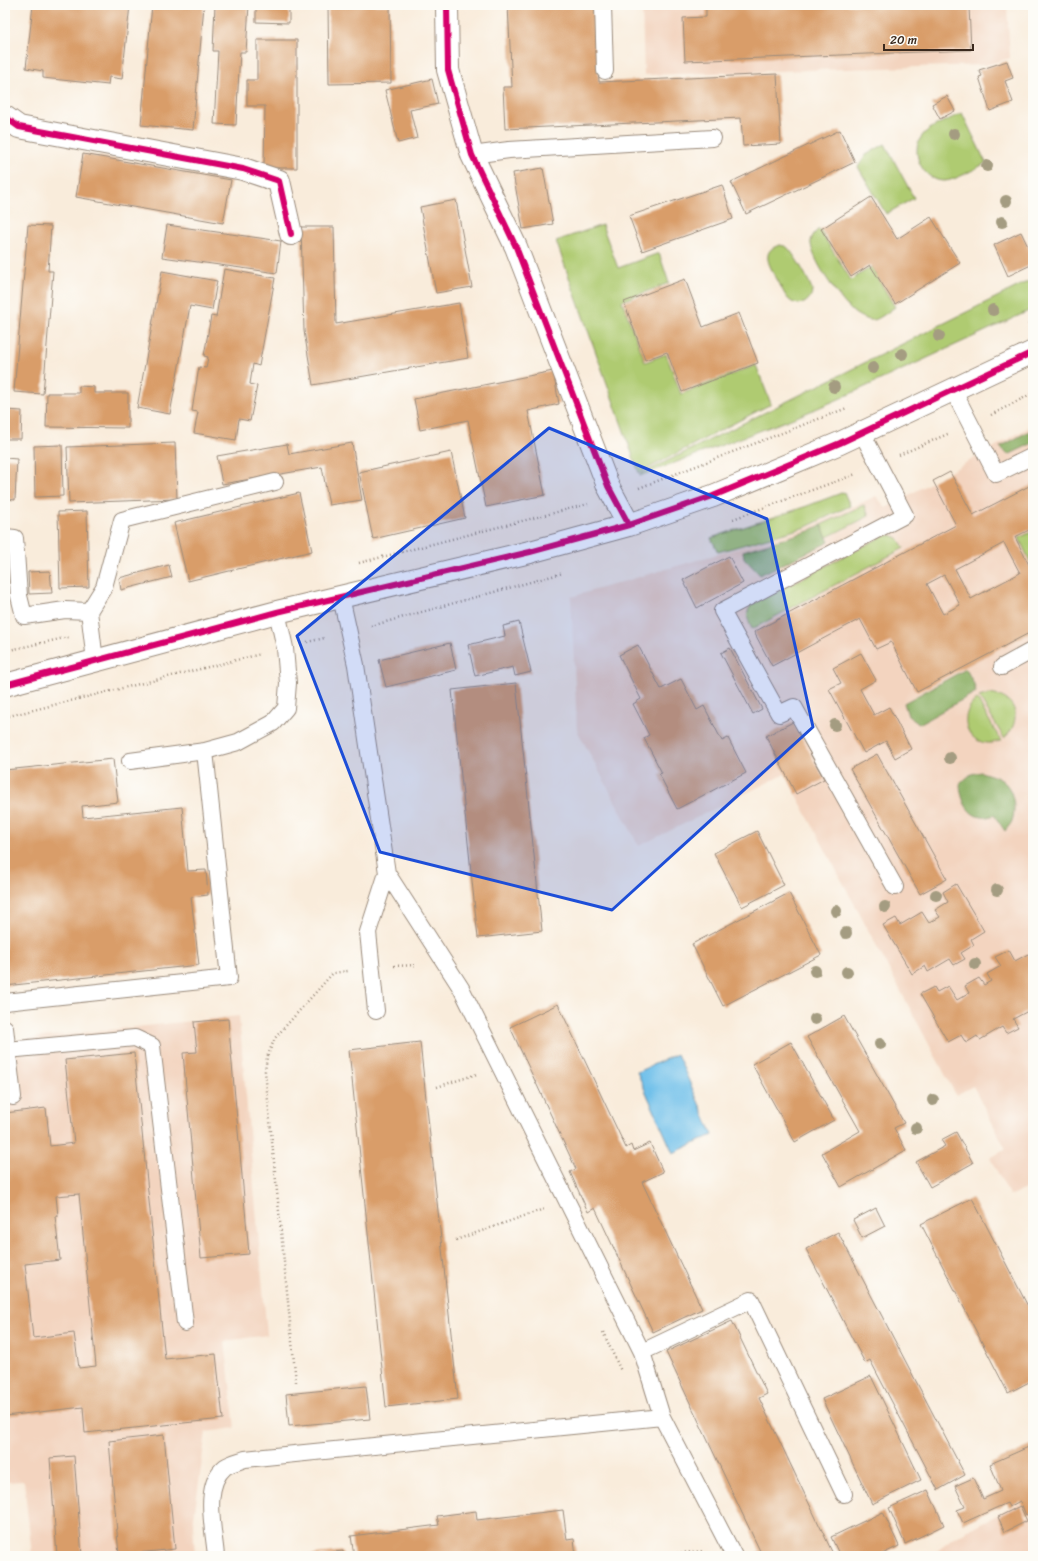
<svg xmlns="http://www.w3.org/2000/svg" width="1038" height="1561" viewBox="0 0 1038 1561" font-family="Sriracha,sans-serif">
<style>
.built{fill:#f3d4bf}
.green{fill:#afcb71;stroke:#757a48}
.forest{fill:#8baf63;stroke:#636c40}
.water{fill:#6fc0ea;stroke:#557584}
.building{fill:#d99d69;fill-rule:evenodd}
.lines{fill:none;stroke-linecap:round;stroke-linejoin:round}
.lane-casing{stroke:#9a8b7c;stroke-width:18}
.street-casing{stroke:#9a8b7c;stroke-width:24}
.path{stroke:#9a8b7c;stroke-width:2.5;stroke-dasharray:1 3;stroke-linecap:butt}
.lane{stroke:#fff;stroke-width:16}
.street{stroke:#fff;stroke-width:22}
.cycleway-casing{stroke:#fdfcf7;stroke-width:8}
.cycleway{stroke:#d6006c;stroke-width:6}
.tree{fill:#a49c81}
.marked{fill:#1d4ed8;fill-opacity:0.2;stroke:#1d4ed8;stroke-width:3;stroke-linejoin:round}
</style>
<rect width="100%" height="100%" fill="#fdfcf7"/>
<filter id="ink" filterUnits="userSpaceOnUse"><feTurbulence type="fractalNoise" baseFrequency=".025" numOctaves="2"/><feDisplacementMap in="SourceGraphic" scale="8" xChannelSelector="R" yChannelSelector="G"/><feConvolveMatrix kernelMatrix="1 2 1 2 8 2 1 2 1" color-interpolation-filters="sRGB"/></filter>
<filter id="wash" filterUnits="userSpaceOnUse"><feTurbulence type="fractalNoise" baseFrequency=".012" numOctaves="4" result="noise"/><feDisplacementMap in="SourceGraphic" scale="16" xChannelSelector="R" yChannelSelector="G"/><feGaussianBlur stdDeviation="0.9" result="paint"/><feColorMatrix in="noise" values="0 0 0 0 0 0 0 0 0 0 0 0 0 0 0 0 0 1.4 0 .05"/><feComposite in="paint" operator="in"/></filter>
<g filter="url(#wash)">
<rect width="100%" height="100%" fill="#f9ecdb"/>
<!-- built -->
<path class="built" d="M642,5h365l3,53 -25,7 -341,10z
M1033,425v762l-1,-1 -22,10 -20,-38 16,-9 -33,-63 -17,9 -171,-321 -146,72 -62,-116 -6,-133 236,-69 69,-32 10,12z
M239,1016l28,319 -42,6 10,87 -29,4 -13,92 2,32h-163l-8,-75 -19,1v-441z
M1020,1503l6,14 7,-4v43h-102l24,-19z"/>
<!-- green -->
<path class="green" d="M962,113l24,50c-10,5 -31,18 -42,18 -21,0 -35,-29 -22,-45 7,-10 29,-17 40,-23z
M885,144l29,54 -28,16 -28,-47 8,-12z
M602,225l16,43 41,-15 10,30 -47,18 23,61 21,-8 15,40 75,-29 15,39 -132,69 -83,-232z
M819,229l32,51 20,-13 24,40c-6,4 -14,11 -21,13 -7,1 -18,-5 -23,-10 -11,-10 -42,-54 -40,-69 1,-5 4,-9 8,-12z
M780,245c4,1 6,1 8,3 6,6 24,36 24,43 0,5 -4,10 -8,12 -4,1 -9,1 -12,-1 -7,-4 -10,-14 -14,-21 -7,-13 -20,-30 2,-36z
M1033,279v30l-194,90 -40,17 -159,60 -1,-1z
M844,492l6,14 -44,21 -88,25 -7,-14 96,-32z
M864,505l5,11 -42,21 -6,-12z
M1033,531v32l-2,1 -12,-26z
M891,535l7,3 6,10 -152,81c-4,-9 -7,-15 -1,-24l132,-69z
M989,694c7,1 12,2 18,6 13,9 9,29 -3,38l-25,-41z
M977,699l24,42c-3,0 -7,2 -9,2 -27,2 -35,-29 -15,-44z"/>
<!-- forest -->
<path class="forest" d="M1033,429v14l-25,12 -8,-8z
M821,525l8,17 -69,33 -16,-17 -1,-7 66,-20z
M966,669l8,15 2,8 -57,32 -11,-8 -4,-13z
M981,772c9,3 19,5 25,12 8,9 10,26 6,37 -1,3 -5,7 -7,10l-11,-16c-22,9 -33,-11 -34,-31l11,-10z"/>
<!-- water -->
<path class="water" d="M677,1054l36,81 -40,18 -36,-81z"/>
<g id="blocks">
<!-- building -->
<path class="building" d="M33,5h97l-8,74 -13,-2 -1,8 -65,-7v-7l-17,-3z
M152,5h52l-11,125 -52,-5z
M215,5h34l-3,47h-6l-4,73 -22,-1 4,-73h-5z
M256,5h33v18l-33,-1z
M328,5h62l1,78 -62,1z
M508,5h87l4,77 178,-8 4,70 -38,2 -2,-28 -236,11 -2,-42h9z
M706,5h241v3l22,-1 2,43 -286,11 -2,-43 23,-1z
M257,40h40v128h-33l1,-62h-18v-26h10z
M1007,61l6,17 -8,3 8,21 -23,9 -11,-34 3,-1 -3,-6z
M432,79l6,25 -28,6 7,28 -19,5 -13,-53z
M947,96l8,15 -15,8 -8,-15z
M840,130l15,32 -109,52 -15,-32z
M83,154l148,26 -8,43 -147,-26z
M543,168l10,56 -30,5 -10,-56z
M722,185l11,34 -91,32 -13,-35z
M871,197l26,42 34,-22 29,46 -65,41 -25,-39 -19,12 -30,-48z
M456,200l16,87 -36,6 -16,-86z
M28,225l23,1 -3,45h5l-10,123 -29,-2z
M167,225l114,16 -4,32 -115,-16z
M301,227h33l2,97 123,-21 9,55 -155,27 -9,-54z
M1021,232l12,25v7l-25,12 -14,-31z
M224,269l51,9 -16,88 -6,-2 -3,20 7,2 -7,35 -11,-2 -3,21 -42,-7 4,-21 -6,-1 7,-44 7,1 2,-11 -4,-1 7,-40 5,1z
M162,271l55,10 -5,29 -22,-4 -20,108 -33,-6z
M685,279l18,48 36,-14 19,50 -76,29 -15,-40 -22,8 -21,-58z
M553,371l6,33 -31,7 17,84 -59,12 -18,-87 -48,10 -6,-31z
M79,386l15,1v6h34v35l-82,-1 1,-34h32z
M5,410l17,1 -1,28h-16z
M175,443l2,56 -108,4 -2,-56z
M352,443l10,57 -33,5 -7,-38 -100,17 -5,-28 70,-12 2,10z
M62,445l1,51 -28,1 -1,-51z
M451,452l14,66 -92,21 -14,-67z
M5,458l12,1 -2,41 -10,-1z
M950,472l23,43 60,-31v44l-18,9 15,30 3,-1v65l-116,61 -26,-50 -15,7 -16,-30 -88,47 -18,-34 202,-107 -23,-44zM1004,543l16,30 -49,26 -16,-30zM944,575l16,30 -17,9 -16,-30z
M299,493l13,58 -124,30 -14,-58z
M87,511l2,76 -29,1 -2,-76z
M729,556l14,27 -46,25 -14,-28z
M169,565l3,12 -51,13 -2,-12z
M50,571l2,22 -23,1 -1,-22z
M519,622l12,50 -16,4 -2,-9 -38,9 -7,-31 37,-9 -2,-10z
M450,643l6,27 -70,17 -7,-27z
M638,645l23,44 20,-10 16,31 7,-4 18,35 6,-3 18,35 -69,36 -18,-35 3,-1 -18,-35 5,-3 -16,-31 8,-5 -22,-44z
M730,648l32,61 -9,5 -32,-61z
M861,653l15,27 -16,9 14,26 15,-8 22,42 -16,9 -9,-17 -22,12 -35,-64 12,-6 -8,-15z
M516,683l26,248 -64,7 -26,-248z
M793,722l31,57 -28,15 -30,-58z
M877,754l70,125 -27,15 -70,-125z
M113,759l5,43 -36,4 1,11 99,-10 6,64 18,-1 2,25 -17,2 8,68 -194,21v-216z
M757,831l27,54 -42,22 -28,-54z
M956,884l28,47 -13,8 3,6 -13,8 4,6 -11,6 -4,-6 -22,13 -3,-6 -13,8 -29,-49 13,-7 4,7 22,-13 7,11 11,-6 -5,-7 13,-8 -5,-10z
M789,893l32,62 -98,51 -31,-62z
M1009,950l6,11 13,-7 5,7v54l-3,-5 -17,9 5,8 -12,6 -4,-6 -22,13 -3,-4 -11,7 -5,-8 -13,7 -28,-48 14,-7 3,5 11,-6 9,14 12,-7 -4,-7 14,-8 5,7 7,-4 -4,-7 14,-8 -6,-9z
M558,1004l68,144 5,-3 2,6 17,-8 13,29 -21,10 60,127 -49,23 -58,-124 -7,4 -18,-40 6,-3 -66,-142z
M844,1016l60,107 -10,5 12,22 -65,37 -19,-34 38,-22 -53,-94z
M228,1019l21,235 -48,4 -18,-205 14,-1 -3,-30z
M420,1042l38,357 -72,8 -37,-357z
M791,1042l43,78 -39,22 -43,-78z
M134,1053l31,306 51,-5 7,65 -138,14 -2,-26 -78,9v-303l41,-5 4,38 24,-3 -9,-83zM79,1194l17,172 -17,2 -5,-35 -41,5 -8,-74 35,-4 -5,-44h3l-2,-20z
M956,1132l17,31 -43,24 -14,-25 29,-16 -4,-6z
M972,1198l61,118v64l-25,13 -87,-169z
M876,1208l9,18 -23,12 -9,-18z
M838,1232l127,243 -27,15 -68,-130 -5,3 -59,-114z
M732,1321l35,73 -8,4 75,158h-83l9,-5 -94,-199z
M871,1376l50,104 -49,24 -50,-105z
M366,1386l4,33 -81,7 -3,-32z
M164,1435l11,114 -56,6 -10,-114z
M1033,1445v67l-7,3 -6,-14 -11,6 -2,-4 -44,20 -6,-13 8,-3 -10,-21 18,-8 10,21 18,-8 -11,-27z
M74,1456l8,100h-25l-7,-98z
M928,1490l16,35 -39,19 -16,-36z
M1020,1506l7,15 -22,11 -7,-15z
M563,1510l4,30 7,-1 2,17h-222l-3,-20 88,-11 -2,-9 39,-5 1,9z
M883,1512l16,34 -21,10h-38l-9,-19z
M343,1551v5h-37v-1z"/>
</g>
</g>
<g filter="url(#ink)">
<use href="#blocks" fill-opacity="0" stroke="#9a8b7c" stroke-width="1"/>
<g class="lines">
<!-- lane casing -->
<g class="lane-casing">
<path id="lane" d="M603,5l2,66
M472,155l37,-5 204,-12
M953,390l43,84 37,-18
M862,433l43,82 -183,96 57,103 15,-7 101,180
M5,537l10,1 4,58 5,20 41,-6 24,1
M341,597l15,68 31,208 -19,59 8,79
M95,661l-6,-50 15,-24 18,-67 153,-38
M1002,667l31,-17
M130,761l75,-10 33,-9 35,-19 13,-15 2,-25 -3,-35 -8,-36
M387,873l74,115 181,364 20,65 72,139
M5,1002l224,-24 -24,-227
M5,1028l8,69
M7,1050l128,-12 17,8 33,277
M642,1352l109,-52 93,194
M216,1556c-2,-26 -14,-70 9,-89 6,-4 15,-6 20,-8l417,-42"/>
</g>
<!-- street casing -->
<g class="street-casing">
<path id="street" d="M447,5l1,65 24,85 44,92 92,239 21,39
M5,117l14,10 224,42 36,12 12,53
M5,685l272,-73 253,-60 99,-27 84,-29 127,-53 193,-91"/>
</g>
<!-- path -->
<path class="path" d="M1028,325l5,-3
M991,415l42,-22
M899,455l51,-22
M639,488l208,-80
M733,519l123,-45
M359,563l229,-59
M371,626l192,-53
M307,642l18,-4
M5,651l64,-14
M5,717l256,-63
M394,966l23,-1
M437,1087l40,-13
M456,1240l88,-31
M603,1332l18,39
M296,1382l-31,-311 2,-14 8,-19 58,-65 15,-2
M641,1556l63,-5"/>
<!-- lane -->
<use href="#lane" class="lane"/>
<!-- street -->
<use href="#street" class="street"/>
<!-- cycleway casing -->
<g class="cycleway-casing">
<path id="cycleway" d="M447,5l1,65 24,85 44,92 92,239 21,39
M5,117l14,10 224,42 36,12 12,53
M5,685l272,-73 253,-60 99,-27 84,-29 127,-53 193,-91"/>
</g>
<!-- cycleway -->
<use href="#cycleway" class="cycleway"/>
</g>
<!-- trees -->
<g class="tree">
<circle cx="954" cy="134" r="6"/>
<circle cx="987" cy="166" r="6"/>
<circle cx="1006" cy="201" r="6"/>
<circle cx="1002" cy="222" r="6"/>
<circle cx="993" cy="310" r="6"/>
<circle cx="939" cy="336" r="6"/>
<circle cx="902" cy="354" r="6"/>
<circle cx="873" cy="368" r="6"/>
<circle cx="834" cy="387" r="6"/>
<circle cx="835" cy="725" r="6"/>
<circle cx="950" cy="758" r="6"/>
<circle cx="997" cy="890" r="6"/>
<circle cx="936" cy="895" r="6"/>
<circle cx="885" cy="907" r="6"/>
<circle cx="836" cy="911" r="6"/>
<circle cx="846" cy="933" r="6"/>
<circle cx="975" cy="964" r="6"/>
<circle cx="815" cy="971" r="6"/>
<circle cx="847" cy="972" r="6"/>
<circle cx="815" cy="1019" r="6"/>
<circle cx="880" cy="1044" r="6"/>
<circle cx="933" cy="1100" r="6"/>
<circle cx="916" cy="1128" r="6"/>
</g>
</g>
<!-- marked area -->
<path class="marked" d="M549,428l218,91 46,208 -201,183 -232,-58 -83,-216z"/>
<!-- margin -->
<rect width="1038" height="1561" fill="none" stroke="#fdfcf7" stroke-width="20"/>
<!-- scale -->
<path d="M884 44v6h89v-6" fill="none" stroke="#3b2a1e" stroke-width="2"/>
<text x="890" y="44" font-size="12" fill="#3b2a1e" stroke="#fdfcf7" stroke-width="3" paint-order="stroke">20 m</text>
</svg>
